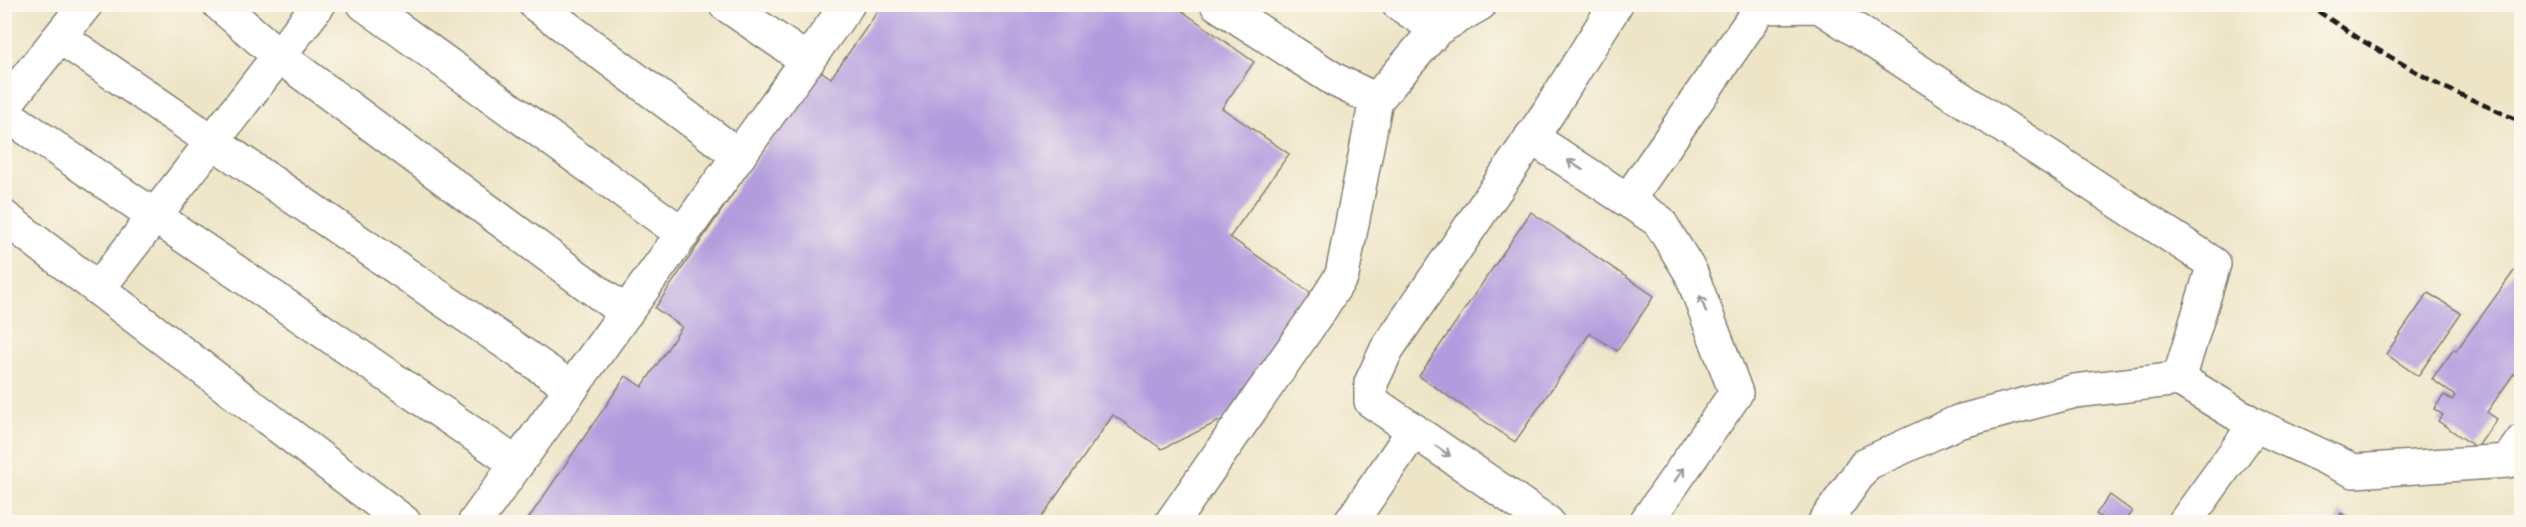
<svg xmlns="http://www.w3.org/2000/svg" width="2526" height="527" viewBox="0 0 2526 527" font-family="'Libre Bodoni',serif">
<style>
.building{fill:#b29cde}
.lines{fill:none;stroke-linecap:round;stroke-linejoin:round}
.minor-casing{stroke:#858072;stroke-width:36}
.minor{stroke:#fff;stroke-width:33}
.rail{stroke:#1c1c1c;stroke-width:4.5;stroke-dasharray:9 4.5;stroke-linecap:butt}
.oneway{stroke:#999}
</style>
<rect width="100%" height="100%" fill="#fbf7ec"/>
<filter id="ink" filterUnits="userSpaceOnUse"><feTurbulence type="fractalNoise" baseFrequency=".0167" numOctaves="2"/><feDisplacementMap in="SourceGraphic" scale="12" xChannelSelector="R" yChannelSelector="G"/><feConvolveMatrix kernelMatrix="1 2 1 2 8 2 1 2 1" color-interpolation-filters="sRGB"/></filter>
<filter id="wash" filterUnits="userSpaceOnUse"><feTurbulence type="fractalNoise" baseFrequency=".008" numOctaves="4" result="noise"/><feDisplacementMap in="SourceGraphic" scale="24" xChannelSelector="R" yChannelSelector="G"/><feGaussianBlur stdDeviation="1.35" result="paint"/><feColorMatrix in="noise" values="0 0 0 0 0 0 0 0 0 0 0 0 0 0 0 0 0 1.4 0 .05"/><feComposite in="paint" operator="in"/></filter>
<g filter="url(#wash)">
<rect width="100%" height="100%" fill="#eee5c7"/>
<g id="blocks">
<!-- building -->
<path class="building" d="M883,4h289l82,58 -32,46 67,46 -59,83 85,59 -12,16 -3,-2 -53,76 -9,26 -76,37 -49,-34 -75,107h-512l100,-146 16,11 40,-60 -27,-19 163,-239 13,9z
M1531,212l123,84 -37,55 -27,-18 -75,109 -96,-66z
M2522,260v102l-35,50 10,7 -20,29 -39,-27 5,-6 -9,-6 10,-14 8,5 3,-4 -23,-17 22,-30 2,2z
M2428,293l33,20 -43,63 -32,-22z
M2110,495l22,16 -8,11h-16l-12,-8z
M2341,513l14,9h-20z"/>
</g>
</g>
<g filter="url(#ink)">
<use href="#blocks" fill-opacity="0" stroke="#858072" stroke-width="1.5"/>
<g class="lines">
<!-- minor casing -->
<g class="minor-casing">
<path id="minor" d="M219,4l60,52 347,257
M364,4l319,230
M535,4l204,152
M725,4l83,57
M1217,4l118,76 41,20 61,-71 43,-25
M1399,4l38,25
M60,37l512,351
M4,106l82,-102
M4,113l513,351
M1531,137l128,84 32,52 45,120 -90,129
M1628,200l133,-193 58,-1 395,258 -35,115
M4,217l400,305
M98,289l221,-285
M475,522l373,-518
M1172,522l148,-212 22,-35 34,-175
M1351,522l63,-92
M1547,522l-176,-121v-18l16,-34 161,-236 68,-109
M1825,522l41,-58 92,-42 117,-31 104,-12 76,46 99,46 154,-10 14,-20
M2185,522l70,-97"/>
</g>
<!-- minor -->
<use href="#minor" class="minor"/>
<!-- rail -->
<path class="rail" d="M2307,4l54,36 78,45 83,37"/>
</g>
<!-- one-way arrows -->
<defs><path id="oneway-shaft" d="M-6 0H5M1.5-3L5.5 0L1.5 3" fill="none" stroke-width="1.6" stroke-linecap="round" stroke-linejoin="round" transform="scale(1.5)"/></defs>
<g class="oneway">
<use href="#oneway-shaft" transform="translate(1575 165) rotate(-147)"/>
<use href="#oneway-shaft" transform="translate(1703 304) rotate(-111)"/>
<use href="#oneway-shaft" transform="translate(1443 451) rotate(35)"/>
<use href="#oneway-shaft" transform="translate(1679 475) rotate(-55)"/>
</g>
</g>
<!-- margin -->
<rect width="2526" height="527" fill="none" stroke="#fbf7ec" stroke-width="24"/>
</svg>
